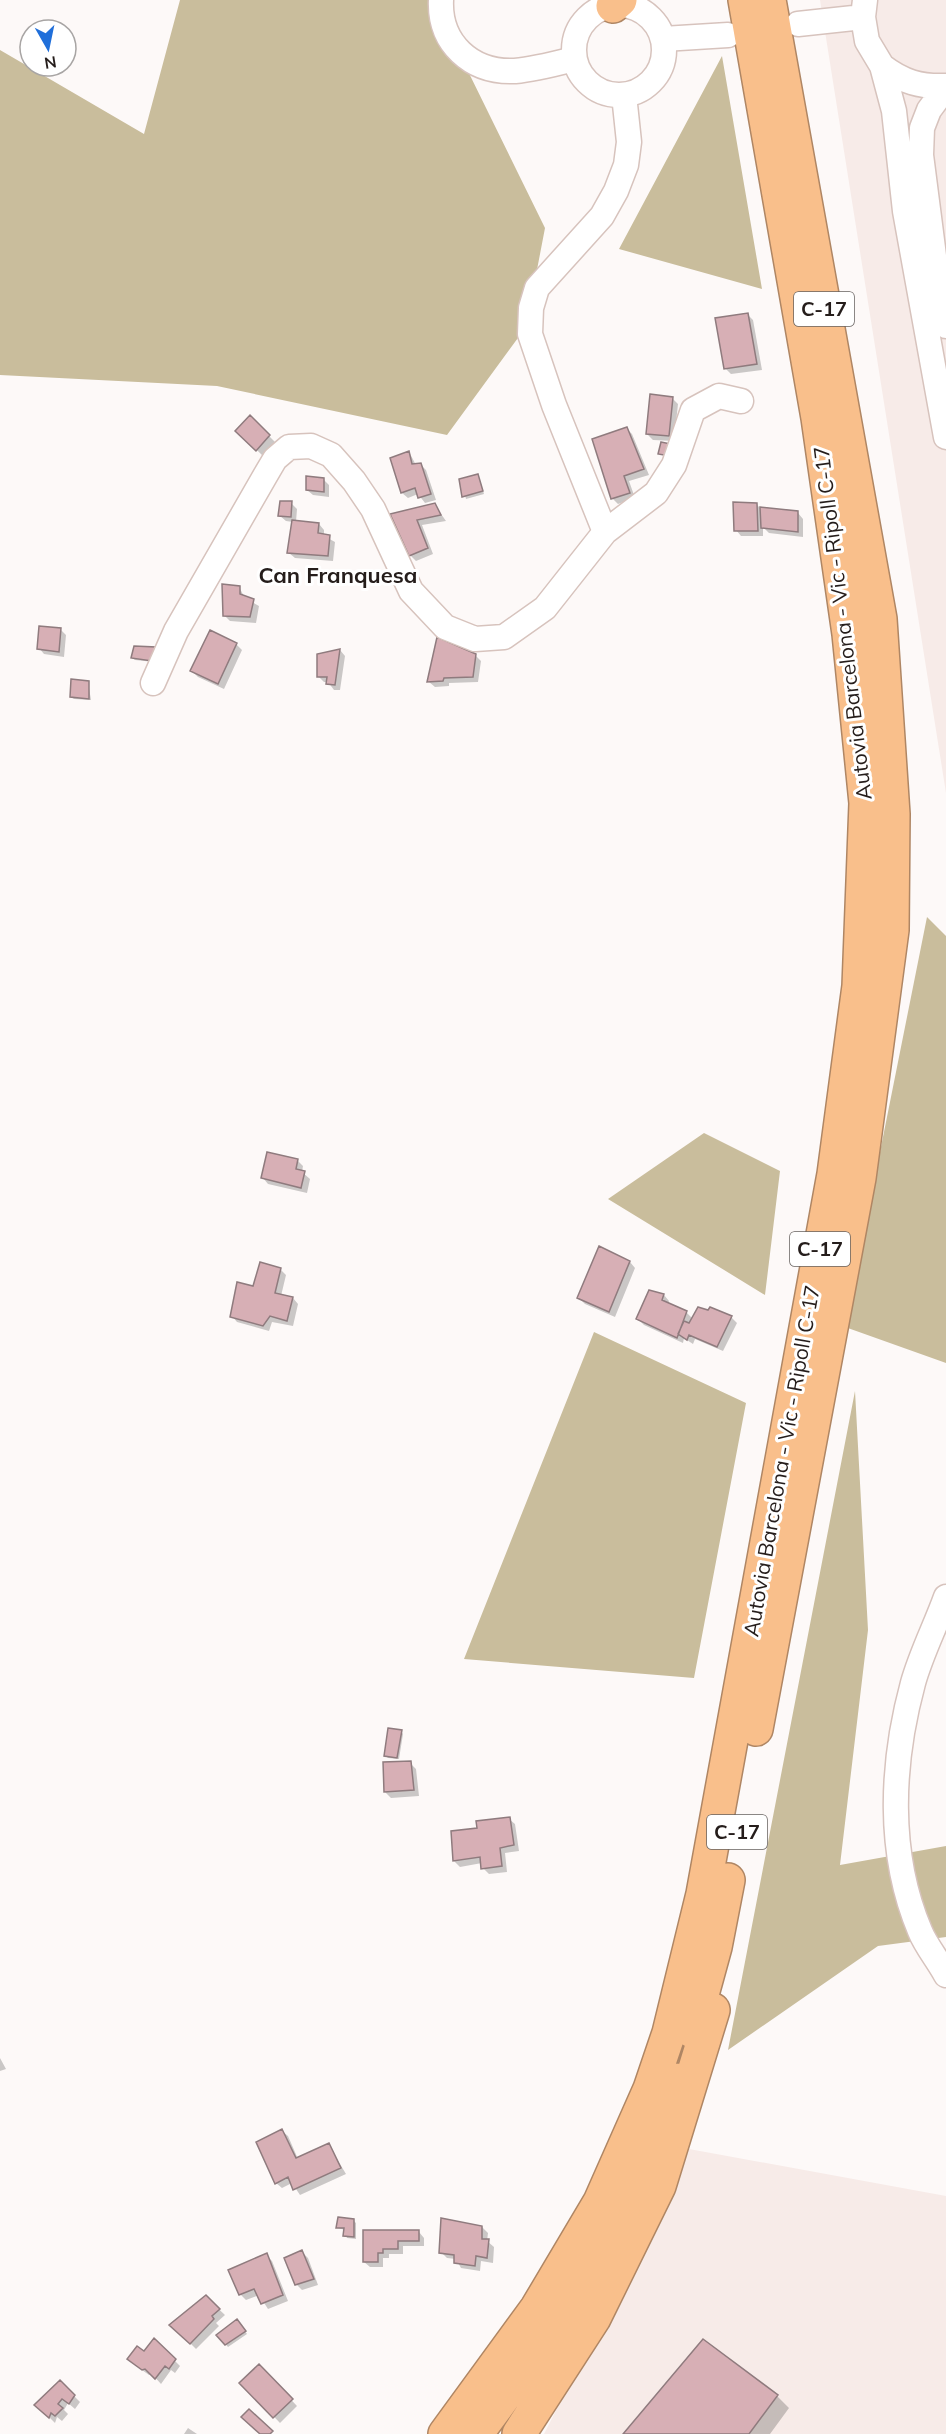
<svg xmlns="http://www.w3.org/2000/svg" width="946" height="2434" viewBox="0 0 946 2434" font-family="Mulish,sans-serif">
<style>
.built{fill:#f7ebe8}
.forest{fill:#c9bd9c}
.shadow{fill:#0003}
.building{fill:#d7afb5;stroke:#8f7b7e;stroke-width:1.5}
.lines{fill:none;stroke-linecap:round;stroke-linejoin:round}
.minor-casing{stroke:#d7c3bd;stroke-width:27}
.highway-casing{stroke:#af8664;stroke-width:36}
.minor{stroke:#fff;stroke-width:24}
.highway{stroke:#f9bf8b;stroke-width:33}
.labels{text-anchor:middle;stroke-width:6;stroke-linejoin:round;paint-order:stroke}
.shield{fill:#fff;stroke:#66615f;stroke-width:1.5}
.shield-label{font-size:20px;font-weight:bold;fill:#251d1b}
.street-label{font-size:21px;fill:#251d1b;stroke:#fff}
.neighbourhood-label{font-size:22px;font-weight:bold;fill:#251d1b;stroke:#fff}
</style>
<rect width="100%" height="100%" fill="#fdf9f8"/>
<!-- built -->
<path class="built" d="M820,0h126v793z
M689,2149l257,47v238h-402z"/>
<!-- forest -->
<path class="forest" d="M180,0h253l112,228 -19,99 -79,108 -230,-49 -217,-11v-325l144,84z
M722,56l40,233 -143,-40z
M927,917l19,19v427l-101,-36z
M704,1133l76,38 -15,124 -157,-96z
M594,1332l152,71 -52,275 -230,-19z
M855,1391l13,239 -28,235 106,-19v91l-68,9 -150,104z"/>
<!-- shadow -->
<path class="shadow" d="M747,314l6,6 9,50 -31,4 -6,-6z
M673,399l5,5 -4,37 -21,-1 -6,-6z
M250,417l25,25 -12,14 -26,-25z
M626,428l6,6 17,41 -20,6 6,17 -17,6 -6,-6z
M409,452l7,13 4,-1 6,6 10,30 -11,3 -7,-9 -10,4 -6,-5z
M478,475l6,19 -18,5 -5,-19z
M323,479l6,6v12l-16,-2 -6,-5z
M291,503l6,6 -1,13 23,2 5,6v6l11,6 -2,19 -38,-3 -6,-5 4,-31 -7,-1 -6,-5z
M434,504l12,17 -24,4 11,29 -17,7 -6,-6 -18,-40z
M757,505l4,4 37,4 5,6v18l-34,-4 -6,-6v9h-22l-5,-6z
M239,587l6,11 14,8 -3,17 -26,-2 -6,-6z
M60,629l6,6 -2,22 -20,-3 -5,-6z
M236,644l6,6 -18,39 -26,-12 -6,-6z
M135,648l19,14 -19,-2 -3,-2z
M340,650l5,6 -5,34h-6l-6,-8h-4l-6,-6z
M475,655l6,6 -3,21 -29,1v3l-14,1 -6,-5z
M88,682l3,18 -17,-1 -3,-2z
M297,1160l6,6 -1,6 8,7 -3,14 -39,-9 -5,-6z
M600,1248l30,14 5,6 -20,49 -30,-13 -6,-6z
M280,1269l6,6 -5,21 12,2 5,6 -5,22 -21,-4 -3,9 -32,-9 -5,-6 22,-29z
M664,1295l5,6 -1,3 19,9 6,6 38,-2 6,6 -14,28 -28,-12 -2,5 -9,-6 -1,5 -39,-18 -6,-6z
M401,1731l2,3 -4,25 -11,-1 -2,-2z
M410,1763l6,6 3,27 -28,2 -6,-6z
M509,1819l6,5 4,27 -14,2 2,19 -18,2 -6,-6 -1,-5 -22,4 -6,-6 25,-32z
M0,2058l6,11 -6,2z
M282,2131l6,5 10,23 30,-15 18,30 -46,21 -8,-12 -10,5 -6,-5z
M353,2220l3,3v16l-9,-1 -2,-8 -7,-2z
M482,2227l6,6 -1,8 7,6 -1,16 -12,-2 -1,10 -19,-3 -5,-9 -9,-1 -6,-6z
M365,2231l54,1 5,6v8h-21v8h-14v4h-6v9h-13l-6,-5z
M302,2252l6,6 10,27 -16,5 -6,-6z
M266,2255l6,6 16,40 -20,8 -9,-14 -13,5 -6,-6z
M206,2297l19,18 -9,8 3,3 -23,23 -24,-24z
M239,2323l8,11 -19,13 -10,-12z
M154,2340l26,26 -5,7 -4,-3 -10,14 -9,-10 -3,1 -14,-10z
M259,2366l38,40 -17,17 -38,-40z
M60,2382l20,20 -5,7 -7,-6 -4,7 4,4 -6,7 -5,-4 -2,6 -18,-18z
M777,2396l12,12 -19,26h-145z
M188,2428l9,6h-13z"/>
<!-- building -->
<path class="building" d="M748,313l9,51 -33,5 -9,-51z
M650,394l23,3 -4,39 -23,-2z
M250,415l20,20 -14,16 -21,-20z
M627,427l17,42 -20,7 6,17 -19,6 -19,-60z
M661,442l10,2 -2,12 -11,-2z
M409,451l3,13 9,-1 10,31 -13,4 -3,-10 -14,5 -11,-35z
M478,474l5,17 -21,6 -3,-18z
M306,476l18,2v14l-18,-2z
M280,501h12l-1,16 -13,-1z
M733,502l24,1 1,28h-24z
M435,503l6,12 -24,5 11,28 -19,8 -19,-42z
M760,507l38,4v21l-37,-4z
M292,520l27,3 -1,10 12,2 -2,21 -41,-3z
M222,584l18,2v8l14,5 -4,18 -27,-1z
M39,626l22,2 -2,24 -22,-3z
M210,630l27,13 -19,41 -28,-13z
M437,637l39,17 -3,23 -29,1 -1,3 -16,1z
M134,646l22,1 -4,14 -21,-3z
M340,649l-5,36 -9,-1 1,-7h-10v-23z
M71,679l18,2v18l-19,-2z
M267,1152l31,7 -2,10 9,2 -4,17 -40,-10z
M599,1246l31,15 -21,51 -32,-14z
M260,1262l21,6 -6,25 18,4 -6,24 -17,-5 -7,10 -33,-9 7,-35 16,4z
M649,1290l15,4 -2,6 25,11 -10,27 -41,-19z
M698,1307l10,3 2,-3 22,9 -15,31 -28,-12 -2,5 -9,-6 6,-13 5,2z
M388,1728l14,2 -5,28 -13,-2z
M411,1761l3,29 -30,2 -1,-30z
M510,1817l4,28 -14,3 2,18 -21,3 -1,-12 -27,4 -2,-30 26,-3 -1,-7z
M282,2129l14,29 33,-15 12,25 -48,22 -5,-13 -13,7 -19,-42z
M338,2217l16,2v18l-11,-1 1,-8h-8z
M441,2218l41,8v13h7l-2,19 -11,-2 -1,10 -21,-3v-8l-15,-2z
M363,2230h56v11h-21v8h-15v4h-5v9h-15z
M302,2250l12,29 -19,6 -11,-27z
M267,2253l16,42 -22,9 -7,-15 -15,6 -11,-25z
M206,2295l14,14 -8,7 2,3 -24,25 -21,-19z
M237,2319l9,12 -21,14 -9,-10z
M154,2338l22,21 -7,10 -4,-3 -10,13 -10,-10 -3,1 -15,-11 10,-13 7,5z
M703,2339l75,56 -29,39h-126z
M259,2364l34,35 -20,19 -34,-35z
M60,2380l15,15 -6,9 -7,-5 -4,5 5,4 -8,8 -4,-3 -2,5 -15,-13z
M249,2409l24,22 -3,3h-10l-19,-17z"/>
<g class="lines">
<!-- minor casing -->
<g class="minor-casing">
<path id="minor" d="M441,0c-2,43 30,73 74,71 20,-2 39,-7 59,-12
M865,0l-2,17 4,24 15,25 12,45 11,100 41,226
M574 50a45 45 0 1 1 90 0a45 45 0 1 1-90 0Z
M798,24l65,-7
M663,39l65,-4
M882,66c21,16 38,21 64,20
M946,87l-17,23 -7,18 -1,27 13,101 12,70
M605,532l-51,-127 -24,-71 1,-26 6,-20 65,-72 14,-25 10,-26 3,-23 -5,-47
M153,683l23,-52 89,-155 10,-17 14,-12 22,-1 20,9 23,26 19,28 38,82 34,36 30,12 29,-2 41,-29 60,-76 51,-39 18,-28 19,-55 26,-14 22,5
M946,1597c-10,28 -25,57 -33,86 -22,81 -26,170 7,248 6,15 18,29 26,44"/>
</g>
<!-- highway casing -->
<g class="highway-casing">
<path id="highway" d="M613,6l7,-6
M756,1729l103,-551 33,-248 1,-116 -13,-195 -111,-619
M692,2031l23,-84 13,-67
M445,2434l92,-126 63,-106 50,-113 19,-56 34,-139 131,-720 25,-188 7,-183 -17,-169 -31,-216 -73,-418
M476,2434c83,-108 154,-225 200,-354
M519,2434l75,-116 65,-132 54,-176"/>
</g>
<!-- minor -->
<use href="#minor" class="minor"/>
<!-- highway -->
<use href="#highway" class="highway"/>
</g>
<g class="labels">
<!-- shield labels -->
<g class="shield">
<rect x="794" y="292" width="60" height="34" rx="4.5"/>
<rect x="790" y="1232" width="60" height="34" rx="4.5"/>
<rect x="707" y="1815" width="60" height="34" rx="4.5"/>
</g>
<g class="shield-label">
<text x="824" y="316">C-17</text>
<text x="820" y="1256">C-17</text>
<text x="737" y="1839">C-17</text>
</g>
<!-- street labels -->
<g class="street-label">
<text transform="translate(843 623) rotate(-97)" y="7">Autovia Barcelona - Vic - Ripoll C-17</text>
<text transform="translate(782 1461) rotate(-80)" y="7">Autovia Barcelona - Vic - Ripoll C-17</text>
</g>
<!-- neighbourhood labels -->
<g class="neighbourhood-label">
<text x="338" y="583">Can Franquesa</text>
</g>
</g>
<!-- north arrow -->
<g transform="translate(48 48) rotate(171)"><circle r="28" fill="#ffffff" stroke="#a8a5a4" stroke-width="1.5"/>
<path d="M0-4.5L10 22L0 15L-10 22Z" fill="#206fda"/>
<text y="-9" font-size="16" font-weight="bold" text-anchor="middle" fill="#251d1b">N</text>
</g>
</svg>
